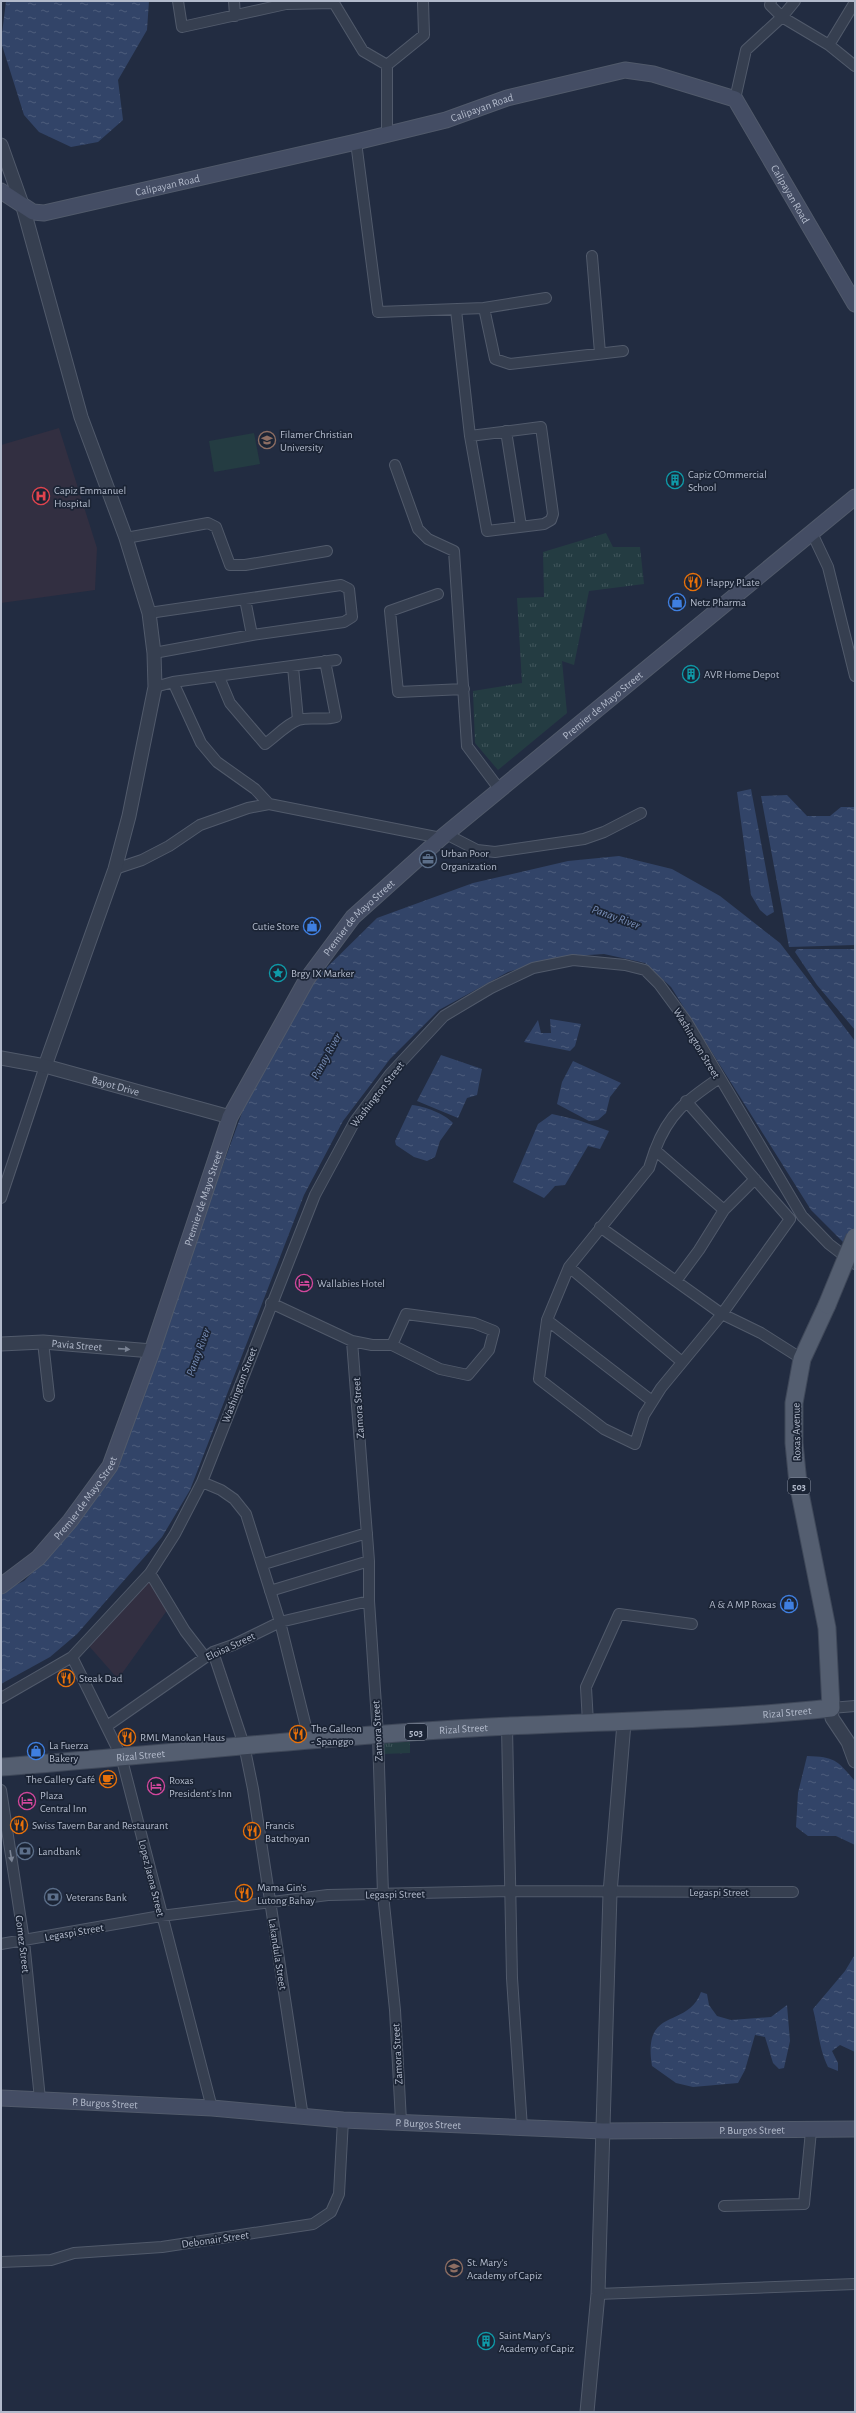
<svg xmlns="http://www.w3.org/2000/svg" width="856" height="2413" viewBox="0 0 856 2413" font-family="'Alegreya Sans',sans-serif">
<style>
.medical{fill:#322f41}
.grass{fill:url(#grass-tufts)}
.pitch{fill:#243c42}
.water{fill:url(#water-ripples)}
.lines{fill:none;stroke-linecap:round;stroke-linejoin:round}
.minor-casing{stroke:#515a6b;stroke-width:12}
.tertiary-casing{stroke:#515a6b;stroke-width:15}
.secondary-casing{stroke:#515a6b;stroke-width:17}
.primary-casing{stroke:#3f4859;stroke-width:19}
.minor{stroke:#363f50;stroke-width:10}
.tertiary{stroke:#363f50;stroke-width:13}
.secondary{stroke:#444d64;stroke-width:15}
.primary{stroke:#545e70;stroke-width:17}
.primary-bridge-casing{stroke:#3f4859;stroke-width:19;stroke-linecap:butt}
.primary-bridge{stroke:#545e70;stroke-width:17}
.oneway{fill:#7a8394}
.labels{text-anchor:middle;stroke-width:3.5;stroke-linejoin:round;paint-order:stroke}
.shield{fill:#1b2435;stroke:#858d9e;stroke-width:1}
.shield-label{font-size:10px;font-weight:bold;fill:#b2bacb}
.street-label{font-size:11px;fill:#b2bacb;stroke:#1b2435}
.poi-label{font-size:11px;fill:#b2bacb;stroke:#1b2435;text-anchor:start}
.water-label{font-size:12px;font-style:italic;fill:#778db6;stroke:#1b2435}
</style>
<defs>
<pattern id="grass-tufts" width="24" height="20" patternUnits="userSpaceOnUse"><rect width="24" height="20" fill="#243c42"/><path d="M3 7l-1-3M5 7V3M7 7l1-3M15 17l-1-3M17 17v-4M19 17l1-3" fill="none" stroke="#41565c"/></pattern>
<pattern id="water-ripples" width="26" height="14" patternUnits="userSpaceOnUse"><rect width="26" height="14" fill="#324468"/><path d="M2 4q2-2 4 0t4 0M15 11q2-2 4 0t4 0" fill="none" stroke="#4d5d7c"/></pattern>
</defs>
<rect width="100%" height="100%" fill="#222c41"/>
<!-- medical -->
<path class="medical" d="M59,428l38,120 -2,42 -94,13v-158z
M149,1580l19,29 -50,70 -29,-33z"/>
<!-- grass -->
<path class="grass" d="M606,533l7,14h27l4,37 -55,7 -15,74 -12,-4 5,52 -69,57 -23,-27 -2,-52 49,-8 -5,-85 27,-1 -1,-45z
M410,1741v12l-28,1 -1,-11z"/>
<!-- pitch -->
<path class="pitch" d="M254,433l6,31 -46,8 -5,-31z"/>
<!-- water -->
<path class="water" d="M6,1h143l-2,29 -29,50 5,40 -25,22 -27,5 -32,-15 -15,-17 -23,-73z
M751,789l23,123 -7,4 -7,-6 -9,-15 -14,-103z
M787,795l20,21h23l11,-9h14v138l-66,2 -28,-151z
M619,856l53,13 48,27 60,47 75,98v213l-44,-44 -140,-223 -26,-24 -41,-9 -46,3 -50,15 -69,38 -49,49 -47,62 -39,74 -114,295 -28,47 -85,97 -27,23 -49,27v-92l23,-11 43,-44 42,-60 138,-378 65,-117 65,-64 96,-35 95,-22z
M797,949h58v81l-38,-45 -22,-33z
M550,1019l31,5 -6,22 -5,5 -46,-9 14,-22 3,13h10z
M441,1055l41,14 -5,26 -10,3 -9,20 -41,-17z
M573,1061l48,22 -11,14 -4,16 -8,7 -9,1 -32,-17 5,-22z
M412,1105c12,1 33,9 41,18l-13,18 -5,16 -8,4 -13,-4 -18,-12 -1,-4z
M552,1114l26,6 31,11 -9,18 -12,-3 -23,39 -10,1 -11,12 -31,-16 25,-58z
M807,1756c28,1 30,4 48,25v64l-19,-9h-28l-12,-9 2,-34z
M854,1956l1,96 -15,-7 -8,6 6,12v8l-10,-4c-9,-18 -10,-39 -15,-58l32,-38z
M701,1992l6,2 2,11 8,11 14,4 40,-3 16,-12 3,36 -6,27 -5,1 -6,-6 -8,-26 -10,-2 -10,35 -7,13 -45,4 -17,-4 -24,-17c-10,-61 35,-36 49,-74z"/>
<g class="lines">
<!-- minor casing -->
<g class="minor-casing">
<path id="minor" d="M178,1l4,26 104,-23 48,-1 29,48 24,14 37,-30 -1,-34
M234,1l1,15
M771,1l-1,4 12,12 47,28 26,-43
M829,45l26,21
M387,65v69
M735,99l11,-49 36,-33 13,-16
M356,142l22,170 106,-4 11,51 15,5 113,-13
M592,256l8,97
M484,308l62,-10
M456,310l14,126 17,95 57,-7 7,-4 2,-6 -12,-87 -71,9
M506,431l15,95
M395,465l23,64 10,10 26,12 13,195 33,44
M811,531l17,36 27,109
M126,538l82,-15 8,4 14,38h15l82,-14
M438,594l-48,17 8,81 66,-3
M245,599l7,36
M149,613l192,-28 8,4 3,28 -8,5 -92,13 -98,18
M293,667l5,53
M219,677l11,26 35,41c10,-7 22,-20 33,-24 13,-4 25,1 38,-3l-11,-56
M173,682l28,61 16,19 38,27 14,15
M155,687l18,-5 163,-22
M446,834l31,16 18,2 89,-13 20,-7 37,-19
M115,869l27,-9 27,-14 31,-21 48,-17 21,-4 172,34
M655,1150c14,-37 32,-50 63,-71
M1,1198l44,-132
M724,1210l31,-31
M600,1227l122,87 39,19 41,26
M569,1267l113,95
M676,1281l23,-31 25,-40 -69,-60 -6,18 -80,99 -22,53 -8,59 65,50 31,15 9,-29 17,-27 61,-74 68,-95 -104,-118
M271,1303l81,38 20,4h20l48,24 28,6 21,-25 5,-19 -20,-8 -68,-9 -14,31
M547,1320l105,81
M352,1341l17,220v40l9,134 5,159 12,116 6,111
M43,1342l6,54
M202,1482l19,8 13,9 12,15 34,108 29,117
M264,1564l103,-31
M150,1573l35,58 20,26
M270,1591l99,-30
M213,1652l31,93 9,44 50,328
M72,1657l49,99 91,352
M1,1698l71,-41 78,-84 25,-39 27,-52 113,-287 40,-74 35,-47 54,-58 47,-28 42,-20 40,-8 52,5 20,5 14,14 28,38 115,194 27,28 26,20
M831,1708l24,-2
M588,1723l-2,-36 33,-73 73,10
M107,1726l106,-74 20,-7 47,-23 89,-21
M507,1727l5,251 10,150
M1,1790l23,151 16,158
M1,1944l160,-28 167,-21 182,-4 283,1
M724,2206l80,-2 7,-73
M1,2262l50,-2 23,-7 88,-6 151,-23 18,-12 8,-18 4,-74
M598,2294l257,-10"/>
</g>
<!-- tertiary casing -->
<g class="tertiary-casing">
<g id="tertiary">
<path d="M1,145l22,62 58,210 45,121 23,75 5,40 1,34 -26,129 -14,53 -70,197"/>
<path id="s1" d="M1,1058l44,8 185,51"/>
<path id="s2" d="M1,1344l42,-2 109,9"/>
<path d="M831,1708l1,10 16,24 7,19"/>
<path d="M587,2412l11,-118 12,-401 14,-170"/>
</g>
</g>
<!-- secondary casing -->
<g class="secondary-casing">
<g id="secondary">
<path id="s3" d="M1,191l32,21 11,1 312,-71 90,-22 61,-22 118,-28 28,4 82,25 120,205"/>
<path id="s4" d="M1,1586l37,-28 32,-37 40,-55 42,-115 78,-234 77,-138 46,-62 88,-79 414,-341"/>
<path id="s5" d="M1,2098l211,10 131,12 260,11 252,-2"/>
</g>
</g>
<!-- primary casing -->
<g class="primary-casing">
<g id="primary">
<path id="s6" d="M1,1767c157,-12 313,-30 471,-39 120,-7 239,-7 359,-20l-4,-80 -29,-145 -4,-40v-40l8,-44 25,-54"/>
</g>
</g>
<!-- minor -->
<use href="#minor" class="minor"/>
<!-- tertiary -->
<use href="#tertiary" class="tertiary"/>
<!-- secondary -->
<use href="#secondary" class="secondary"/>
<!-- primary -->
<use href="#primary" class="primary"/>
<!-- primary-bridge casing -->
<g class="primary-bridge-casing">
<path id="primary-bridge" d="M827,1305l28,-68"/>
</g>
<!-- primary-bridge -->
<use href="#primary-bridge" class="primary-bridge"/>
</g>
<!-- one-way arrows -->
<defs><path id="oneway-solid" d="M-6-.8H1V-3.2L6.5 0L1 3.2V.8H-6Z"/></defs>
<g class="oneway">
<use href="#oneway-solid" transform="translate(124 1349) rotate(4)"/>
<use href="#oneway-solid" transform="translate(11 1856) rotate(81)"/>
</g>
<!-- icons -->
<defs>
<g id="university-ring" transform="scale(0.9)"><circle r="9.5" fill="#1b2435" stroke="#8d6e63" stroke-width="1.5"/><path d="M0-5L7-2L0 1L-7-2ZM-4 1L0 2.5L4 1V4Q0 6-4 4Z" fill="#8d6e63"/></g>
<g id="building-ring" transform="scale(0.9)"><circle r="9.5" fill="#1b2435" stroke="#0f9aa8" stroke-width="1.5"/><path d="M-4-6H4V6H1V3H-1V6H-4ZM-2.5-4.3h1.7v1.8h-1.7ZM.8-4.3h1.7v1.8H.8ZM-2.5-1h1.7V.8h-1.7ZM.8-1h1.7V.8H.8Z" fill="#0f9aa8"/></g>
<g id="hospital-ring" transform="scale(0.9)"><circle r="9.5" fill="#1b2435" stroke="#e0444e" stroke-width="1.5"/><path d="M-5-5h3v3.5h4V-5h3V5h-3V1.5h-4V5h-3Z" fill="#e0444e"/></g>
<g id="restaurant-ring" transform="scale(0.9)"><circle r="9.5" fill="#1b2435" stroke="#e8710a" stroke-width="1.5"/><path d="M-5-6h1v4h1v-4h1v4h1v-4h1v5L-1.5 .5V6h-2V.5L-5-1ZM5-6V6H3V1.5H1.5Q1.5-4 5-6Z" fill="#e8710a"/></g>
<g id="shop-ring" transform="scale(0.9)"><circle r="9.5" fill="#1b2435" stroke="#3f7fe0" stroke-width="1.5"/><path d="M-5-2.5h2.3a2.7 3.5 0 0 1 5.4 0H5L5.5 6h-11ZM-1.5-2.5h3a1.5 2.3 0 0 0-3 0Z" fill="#3f7fe0"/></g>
<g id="office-ring" transform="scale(0.9)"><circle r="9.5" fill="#1b2435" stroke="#5c6f8a" stroke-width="1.5"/><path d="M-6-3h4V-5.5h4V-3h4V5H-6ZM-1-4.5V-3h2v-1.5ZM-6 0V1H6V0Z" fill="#5c6f8a"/></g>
<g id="sight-ring" transform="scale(0.9)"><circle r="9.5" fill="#1b2435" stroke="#0f9aa8" stroke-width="1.5"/><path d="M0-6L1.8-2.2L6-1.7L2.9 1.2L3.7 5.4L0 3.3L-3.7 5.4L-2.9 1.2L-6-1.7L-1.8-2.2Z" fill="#0f9aa8"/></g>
<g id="hotel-ring" transform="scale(0.9)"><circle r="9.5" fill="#1b2435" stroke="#d1479c" stroke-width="1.5"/><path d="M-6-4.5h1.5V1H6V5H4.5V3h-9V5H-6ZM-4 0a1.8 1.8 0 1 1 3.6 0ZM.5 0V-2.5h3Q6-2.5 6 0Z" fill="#d1479c"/></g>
<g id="cafe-ring" transform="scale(0.9)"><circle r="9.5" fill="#1b2435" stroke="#e8710a" stroke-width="1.5"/><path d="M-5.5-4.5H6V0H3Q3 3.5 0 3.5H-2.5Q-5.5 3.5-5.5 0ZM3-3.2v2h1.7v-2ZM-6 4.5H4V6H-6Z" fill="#e8710a"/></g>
<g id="bank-ring" transform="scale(0.9)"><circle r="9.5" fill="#1b2435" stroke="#5c6f8a" stroke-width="1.5"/><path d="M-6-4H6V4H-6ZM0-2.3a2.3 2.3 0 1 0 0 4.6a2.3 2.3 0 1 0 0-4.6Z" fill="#5c6f8a"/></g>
<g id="school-ring" transform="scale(0.9)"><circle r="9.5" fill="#1b2435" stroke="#8d6e63" stroke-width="1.5"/><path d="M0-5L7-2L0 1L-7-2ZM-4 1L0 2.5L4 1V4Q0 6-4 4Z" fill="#8d6e63"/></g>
</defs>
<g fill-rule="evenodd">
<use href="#university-ring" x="267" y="440"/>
<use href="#building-ring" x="675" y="480"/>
<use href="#hospital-ring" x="41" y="496"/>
<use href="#restaurant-ring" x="693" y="582"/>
<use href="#shop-ring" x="677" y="602"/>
<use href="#building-ring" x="691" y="674"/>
<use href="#office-ring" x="428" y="859"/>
<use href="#shop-ring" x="312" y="926"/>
<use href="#sight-ring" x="278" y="973"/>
<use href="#hotel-ring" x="304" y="1283"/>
<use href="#shop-ring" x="789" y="1604"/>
<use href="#restaurant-ring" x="66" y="1678"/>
<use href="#restaurant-ring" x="298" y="1734"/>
<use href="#restaurant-ring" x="127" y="1737"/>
<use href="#shop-ring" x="36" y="1751"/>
<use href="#cafe-ring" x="108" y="1779"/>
<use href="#hotel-ring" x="156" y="1786"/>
<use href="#hotel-ring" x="27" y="1801"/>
<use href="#restaurant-ring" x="19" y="1825"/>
<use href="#restaurant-ring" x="252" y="1831"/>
<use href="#bank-ring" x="25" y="1851"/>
<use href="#restaurant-ring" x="244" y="1893"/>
<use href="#bank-ring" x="53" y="1897"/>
<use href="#school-ring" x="454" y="2268"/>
<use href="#building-ring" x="486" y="2341"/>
</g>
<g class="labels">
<!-- shield labels -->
<g class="shield">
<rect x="788" y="1478" width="22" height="16" rx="3"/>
<rect x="405" y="1724" width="22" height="16" rx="3"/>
</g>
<g class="shield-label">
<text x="799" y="1490">503</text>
<text x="416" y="1736">503</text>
</g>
<!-- street labels -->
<g class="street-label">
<text dy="4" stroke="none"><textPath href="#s3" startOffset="500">Calipayan Road</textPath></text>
<text dy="4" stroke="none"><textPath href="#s3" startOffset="176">Calipayan Road</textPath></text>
<text dy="4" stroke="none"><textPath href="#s3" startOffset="872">Calipayan Road</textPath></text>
<text dy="4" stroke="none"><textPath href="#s4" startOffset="1095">Premier de Mayo Street</textPath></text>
<text dy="4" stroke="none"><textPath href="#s4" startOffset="771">Premier de Mayo Street</textPath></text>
<text transform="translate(697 1043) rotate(59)" y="4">Washington Street</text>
<text dy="4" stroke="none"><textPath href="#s1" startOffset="118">Bayot Drive</textPath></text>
<text transform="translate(377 1094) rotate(-52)" y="4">Washington Street</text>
<text dy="4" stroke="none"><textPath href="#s4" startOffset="447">Premier de Mayo Street</textPath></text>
<text dy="4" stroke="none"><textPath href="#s2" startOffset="76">Pavia Street</textPath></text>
<text transform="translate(239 1385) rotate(-69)" y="4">Washington Street</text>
<text transform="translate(358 1408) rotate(-94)" y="4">Zamora Street</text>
<text transform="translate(796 1432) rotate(-91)" y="4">Roxas Avenue</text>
<text dy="4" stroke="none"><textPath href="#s4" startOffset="123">Premier de Mayo Street</textPath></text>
<text transform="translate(230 1646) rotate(-25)" y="4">Eloisa Street</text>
<text dy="4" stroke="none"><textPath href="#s6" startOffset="788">Rizal Street</textPath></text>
<text dy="4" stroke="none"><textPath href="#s6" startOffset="464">Rizal Street</textPath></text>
<text transform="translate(377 1731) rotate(-93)" y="4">Zamora Street</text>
<text dy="4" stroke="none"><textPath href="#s6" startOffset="140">Rizal Street</textPath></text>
<text transform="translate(152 1878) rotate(76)" y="4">Lopez Jaena Street</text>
<text x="719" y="1896">Legaspi Street</text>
<text transform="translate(395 1894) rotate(-1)" y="4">Legaspi Street</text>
<text transform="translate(74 1932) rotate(-10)" y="4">Legaspi Street</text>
<text transform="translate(23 1944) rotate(83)" y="4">Gomez Street</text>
<text transform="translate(278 1954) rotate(81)" y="4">Lakandula Street</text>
<text transform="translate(397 2054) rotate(-93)" y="4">Zamora Street</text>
<text dy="4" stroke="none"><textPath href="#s5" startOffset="104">P. Burgos Street</textPath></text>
<text dy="4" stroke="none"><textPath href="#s5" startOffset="428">P. Burgos Street</textPath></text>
<text dy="4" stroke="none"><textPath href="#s5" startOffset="752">P. Burgos Street</textPath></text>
<text transform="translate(215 2239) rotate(-8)" y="4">Debonair Street</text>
</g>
<!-- poi labels -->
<g class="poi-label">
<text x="280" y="438">Filamer Christian<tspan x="280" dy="13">University</tspan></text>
<text x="688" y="478">Capiz COmmercial<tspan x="688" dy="13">School</tspan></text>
<text x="54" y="494">Capiz Emmanuel<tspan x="54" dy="13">Hospital</tspan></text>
<text x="706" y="586">Happy PLate</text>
<text x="690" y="606">Netz Pharma</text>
<text x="704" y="678">AVR Home Depot</text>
<text x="441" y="857">Urban Poor<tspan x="441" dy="13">Organization</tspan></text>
<text x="299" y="930" text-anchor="end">Cutie Store</text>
<text x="291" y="977">Brgy IX Marker</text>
<text x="317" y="1287">Wallabies Hotel</text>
<text x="776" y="1608" text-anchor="end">A &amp; A MP Roxas</text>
<text x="79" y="1682">Steak Dad</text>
<text x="311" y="1732">The Galleon<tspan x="311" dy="13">- Spanggo</tspan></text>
<text x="140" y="1741">RML Manokan Haus</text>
<text x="49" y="1749">La Fuerza<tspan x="49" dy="13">Bakery</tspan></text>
<text x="95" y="1783" text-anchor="end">The Gallery Café</text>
<text x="169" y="1784">Roxas<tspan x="169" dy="13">President's Inn</tspan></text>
<text x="40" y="1799">Plaza<tspan x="40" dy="13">Central Inn</tspan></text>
<text x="32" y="1829">Swiss Tavern Bar and Restaurant</text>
<text x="265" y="1829">Francis<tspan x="265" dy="13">Batchoyan</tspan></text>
<text x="38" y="1855">Landbank</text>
<text x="257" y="1891">Mama Gin's<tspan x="257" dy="13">Lutong Bahay</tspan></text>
<text x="66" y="1901">Veterans Bank</text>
<text x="467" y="2266">St. Mary's<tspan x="467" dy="13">Academy of Capiz</tspan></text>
<text x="499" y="2339">Saint Mary's<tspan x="499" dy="13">Academy of Capiz</tspan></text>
</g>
<!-- water labels -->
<g class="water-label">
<text transform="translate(616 917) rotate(20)" y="4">Panay River</text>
<text transform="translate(326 1056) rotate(-61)" y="4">Panay River</text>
<text transform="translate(198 1352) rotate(-70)" y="4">Panay River</text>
</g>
</g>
<!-- border -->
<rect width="856" height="2413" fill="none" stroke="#b2bacb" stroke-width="4"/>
</svg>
